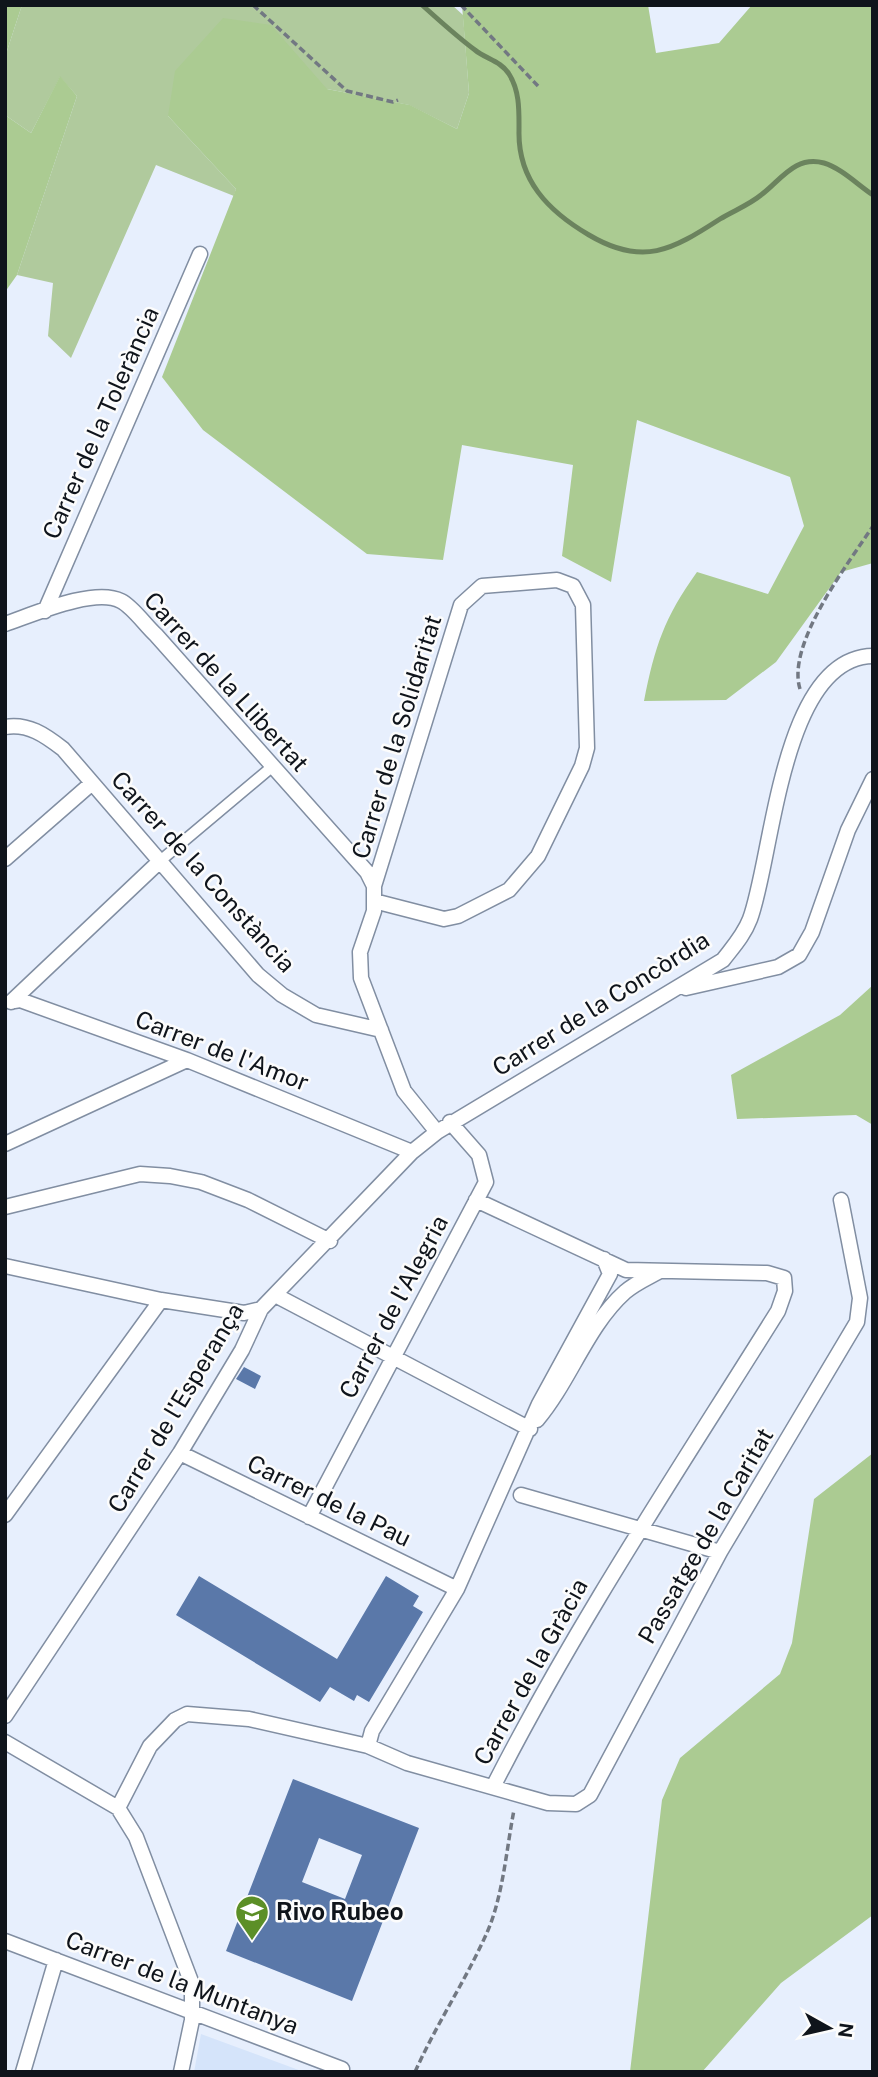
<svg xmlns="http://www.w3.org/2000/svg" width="878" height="2077" viewBox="0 0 878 2077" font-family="'Public Sans',sans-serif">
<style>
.built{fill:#d5e4fa}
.green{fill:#b0ca9d}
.forest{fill:#abcb92}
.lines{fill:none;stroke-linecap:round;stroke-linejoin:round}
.stream{stroke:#6b835e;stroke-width:5}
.building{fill:#5a78a9;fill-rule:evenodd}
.pedestrian-casing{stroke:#818ea2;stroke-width:13}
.minor-casing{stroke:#818ea2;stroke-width:17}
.path{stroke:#727882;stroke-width:3.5;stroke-dasharray:7 3.5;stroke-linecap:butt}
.pedestrian{stroke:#fff;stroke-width:10}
.minor{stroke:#fff;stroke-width:14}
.labels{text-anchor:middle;stroke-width:5;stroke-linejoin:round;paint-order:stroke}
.street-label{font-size:24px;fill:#0f141b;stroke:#fcfcfc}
.poi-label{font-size:24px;font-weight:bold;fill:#0f141b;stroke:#fcfcfc;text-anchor:start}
</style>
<rect width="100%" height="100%" fill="#e7effd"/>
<!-- built -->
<path class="built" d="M201,2034l103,38h-110z"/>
<!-- green -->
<path class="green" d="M22,5h430l11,10 6,78 -12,36 -48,-24 -82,-16 -159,27 68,73 -2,7 -78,-31 -85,193 -23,-22 5,-53 -36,-8 60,-179 -17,-19 -29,56 -26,-18v-58z"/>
<!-- forest -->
<path class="forest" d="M5,5h17l-17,52z
M462,5h186l8,48 63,-10 33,-38h121v558l-32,9 -65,90 -50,38 -82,1c11,-55 20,-83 53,-129l71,22 36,-68 -14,-49 -153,-57 -26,162 -49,-26 11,-91 -111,-20 -19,115 -76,-6 -164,-124 -41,-53 74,-188 -68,-73 7,-45 48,-53 48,7 56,64 83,16 47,24 12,-36z
M60,76l17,20 -60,179 -12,17v-177l26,18z
M873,985v140l-17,-10 -119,4 -6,-44 109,-60z
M873,1453v462l-92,68 -79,89h-72l32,-272 18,-42 100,-84 12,-31 22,-144z"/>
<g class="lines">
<!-- stream -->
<path class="stream" d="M422,5c17,15 34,31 53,45 11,9 26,11 34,24 11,17 10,38 10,57 -1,49 29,80 70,104 54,32 83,15 131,-16 13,-8 29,-14 41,-24 20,-15 34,-40 63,-32 17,5 34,22 49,32"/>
</g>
<!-- building -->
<path class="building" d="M244,1367l17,9 -6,13 -19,-10z
M199,1576l138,83 49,-83 33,20 -6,10 10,6 -54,90 -12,-7 -3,6 -24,-14 -10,15 -144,-87z
M293,1779l126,49 -67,173 -126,-50zM319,1838l43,17 -17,44 -43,-17z"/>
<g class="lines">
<!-- pedestrian casing -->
<g class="pedestrian-casing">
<path id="pedestrian" d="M160,861l113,-95"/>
</g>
<!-- minor casing -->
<g class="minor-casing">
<path id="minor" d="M45,611l155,-357
M5,624c27,-9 89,-37 116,-23 12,6 24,24 35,34l211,237 7,14
M5,727c23,-4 40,8 58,22l195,226 24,20 34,20 65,15
M5,859l87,-76
M374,901l70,18 14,-3 51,-26 29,-34 44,-90 5,-18 -4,-143 -10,-19 -16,-6 -75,6 -21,19 -87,281v25l-14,41 1,26 43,113 33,41
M686,988l92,-21 21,-12 13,-23 36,-102 25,-51
M14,1001l6,-1 167,60 225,92
M11,1002l149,-141
M5,1144l182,-84
M476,1200l150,70 141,3 17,5 1,13 -7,20c-98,157 -201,311 -285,476
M5,1207l135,-33 30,2 31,6 47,18 82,41
M5,1266l156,34 83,13 17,-4
M277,1296l253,133
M537,1420c33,-39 50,-94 88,-128 9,-8 22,-14 33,-20
M180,1453l277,136
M521,1495l199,57
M5,1515l156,-215
M309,1517l177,-335 -7,-27 -29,-33
M5,1716l175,-263 62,-103 19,-41 151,-157 25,-20 286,-172c10,-13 21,-25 27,-41 23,-61 31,-262 123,-263
M5,1742l113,66 18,29 56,147v36l-11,52
M368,1746l4,-15 85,-142 82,-185 71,-130 -6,-15
M118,1808l32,-62 25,-26 12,-6 62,5 119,27 39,17 141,40 28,1 14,-9 130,-243 137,-230 3,-24 -19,-98
M5,1941l337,128
M23,2072l33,-112"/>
</g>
<!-- path -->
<path class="path" d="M253,5l94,86 46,11 5,-2
M461,5l77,81
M800,689c-14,-45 48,-125 73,-163
M415,2072c21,-47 49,-89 70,-135 18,-38 21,-86 29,-127"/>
<!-- pedestrian -->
<use href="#pedestrian" class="pedestrian"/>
<!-- minor -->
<use href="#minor" class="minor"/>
</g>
<!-- icons -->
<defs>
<g id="university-pin" transform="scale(1.75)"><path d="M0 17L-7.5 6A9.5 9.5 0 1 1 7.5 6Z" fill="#5c8f27" stroke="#fcfcfc"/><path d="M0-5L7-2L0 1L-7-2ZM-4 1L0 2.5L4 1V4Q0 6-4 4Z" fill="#fff"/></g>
</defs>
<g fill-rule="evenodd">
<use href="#university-pin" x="252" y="1912"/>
</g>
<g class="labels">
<!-- street labels -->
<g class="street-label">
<text transform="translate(101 423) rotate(-66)" y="8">Carrer de la Tolerància</text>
<text transform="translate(226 682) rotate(48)" y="8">Carrer de la Llibertat</text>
<text transform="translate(397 737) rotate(-73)" y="8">Carrer de la Solidaritat</text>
<text transform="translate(203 872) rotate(48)" y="8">Carrer de la Constància</text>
<text transform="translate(601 1004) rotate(-32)" y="8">Carrer de la Concòrdia</text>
<text transform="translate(222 1051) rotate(21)" y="8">Carrer de l'Amor</text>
<text transform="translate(394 1307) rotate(-62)" y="8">Carrer de l'Alegria</text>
<text transform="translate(176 1408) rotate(-59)" y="8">Carrer de l'Esperança</text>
<text transform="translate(329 1501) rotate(26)" y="8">Carrer de la Pau</text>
<text transform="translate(706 1536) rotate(-60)" y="8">Passatge de la Caritat</text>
<text transform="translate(531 1672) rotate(-61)" y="8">Carrer de la Gràcia</text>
<text transform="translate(182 1983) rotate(21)" y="8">Carrer de la Muntanya</text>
</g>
<!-- poi labels -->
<g class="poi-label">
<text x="276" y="1920">Rivo Rubeo</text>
</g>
</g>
<!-- border -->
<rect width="878" height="2077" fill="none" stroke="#0f141b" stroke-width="14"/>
<!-- north arrow -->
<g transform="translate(829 2028) rotate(98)" stroke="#fcfcfc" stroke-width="5" paint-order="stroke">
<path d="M0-5L12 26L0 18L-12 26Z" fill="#0f141b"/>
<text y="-10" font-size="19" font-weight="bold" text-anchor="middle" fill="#0f141b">N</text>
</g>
</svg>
